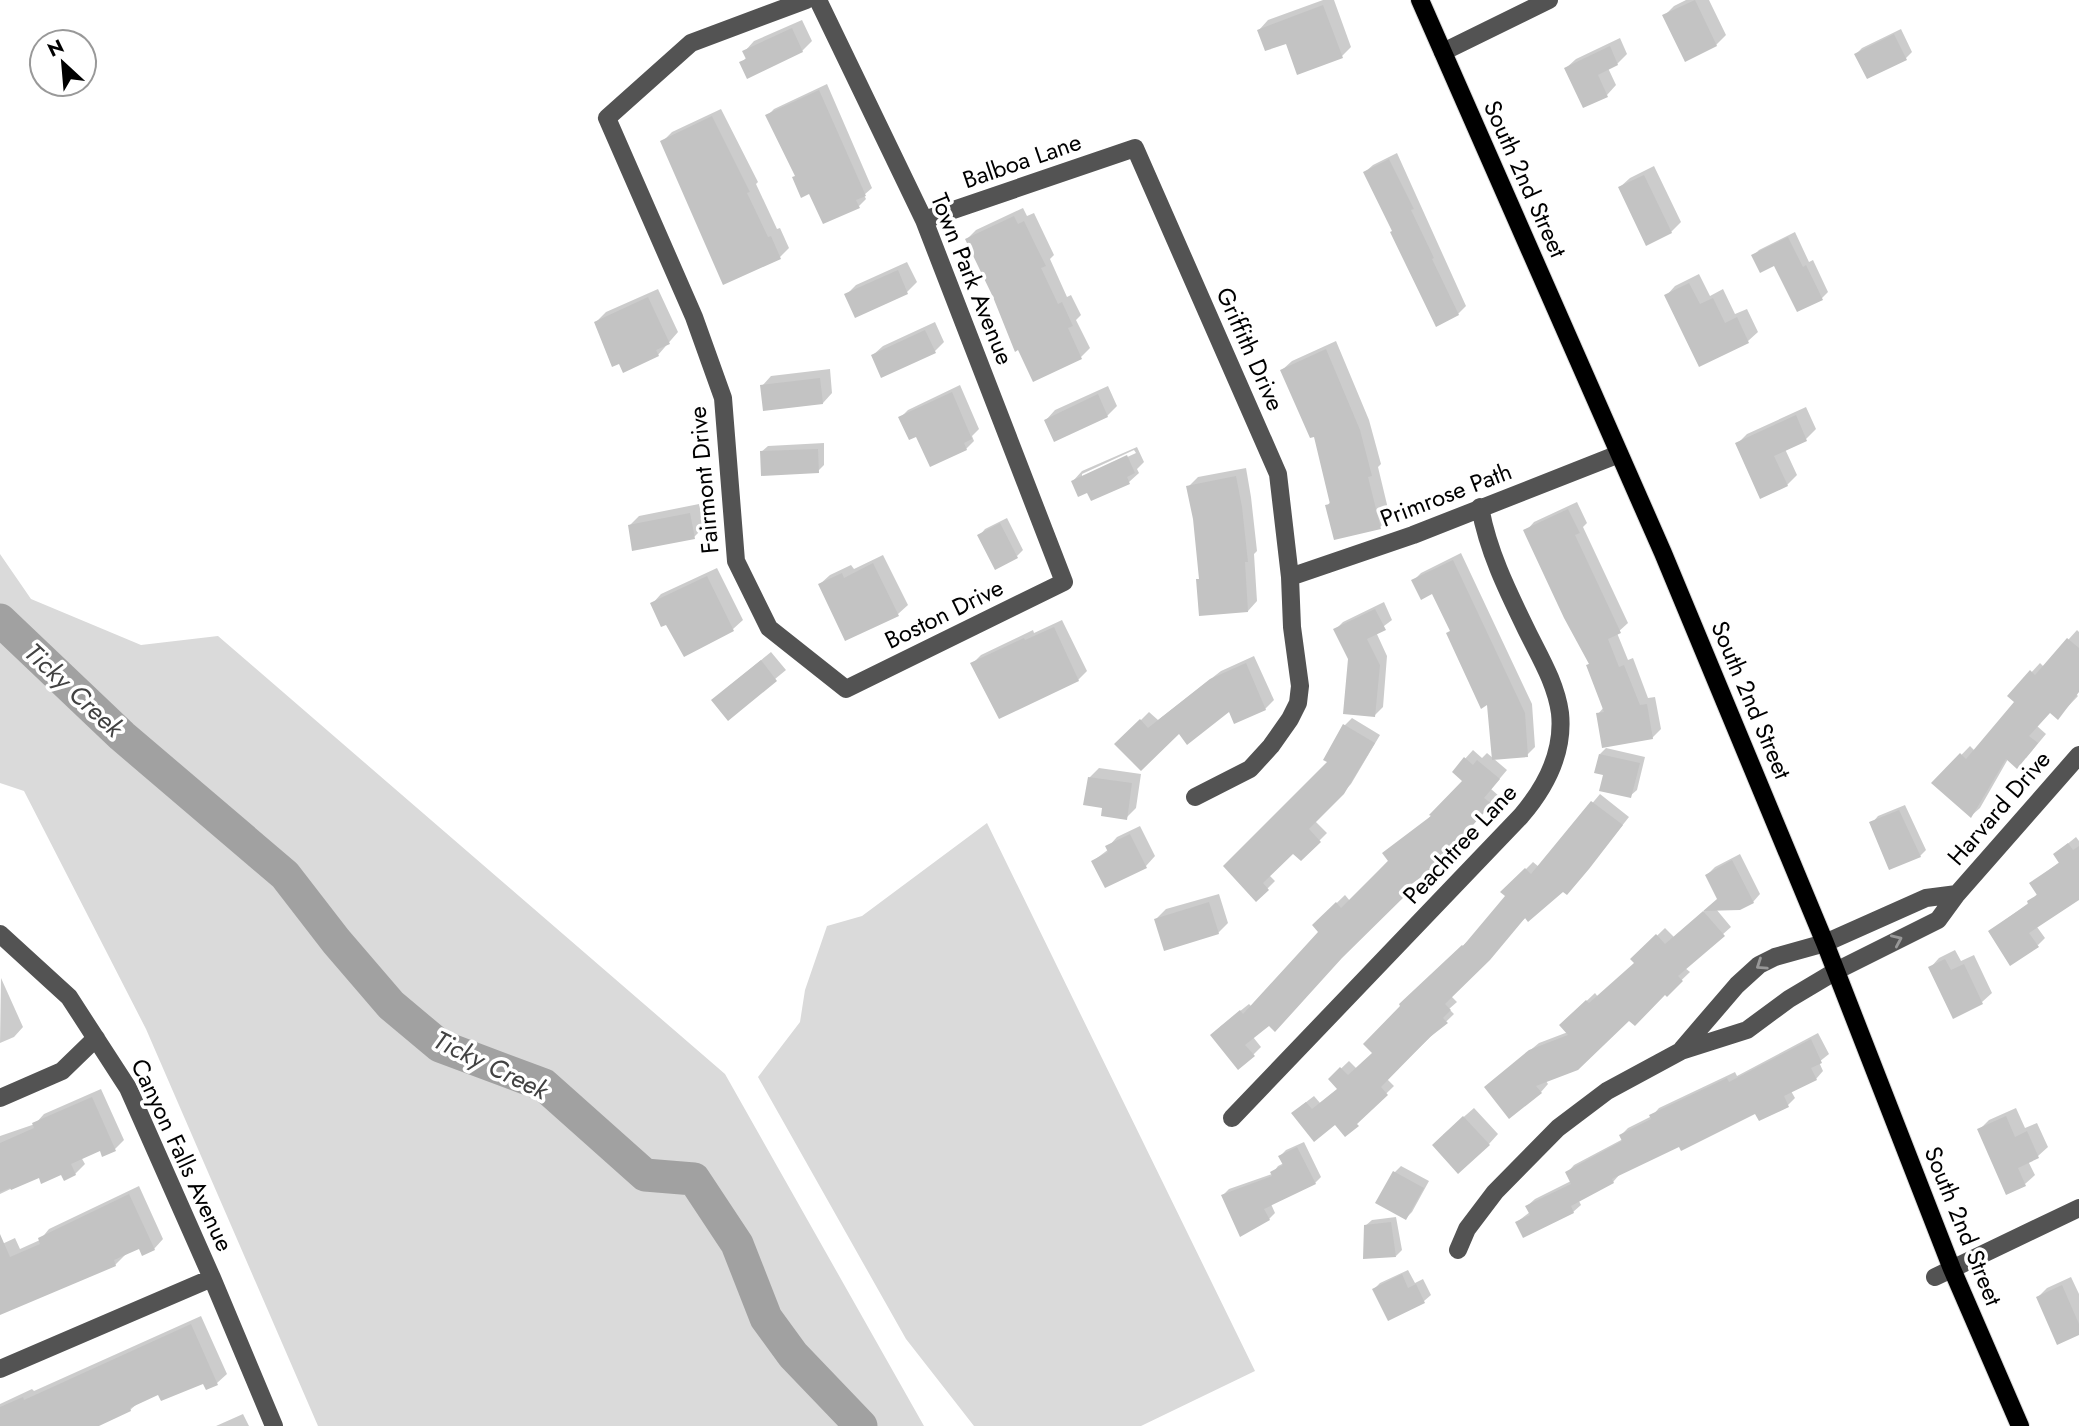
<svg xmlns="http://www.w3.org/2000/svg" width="2079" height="1426" viewBox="0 0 2079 1426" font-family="Jost,sans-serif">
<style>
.green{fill:#dadada}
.shadow{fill:#0003;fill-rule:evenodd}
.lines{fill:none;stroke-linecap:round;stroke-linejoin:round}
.river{stroke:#a1a1a1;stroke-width:33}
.building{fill:#c3c3c3}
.major-casing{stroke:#dbdbdb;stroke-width:20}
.minor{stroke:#535353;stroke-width:18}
.major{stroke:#000;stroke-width:18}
.oneway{stroke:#989898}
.labels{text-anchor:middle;stroke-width:7;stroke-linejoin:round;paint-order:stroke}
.street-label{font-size:24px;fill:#000;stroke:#fff}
.water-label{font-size:26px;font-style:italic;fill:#424242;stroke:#fff}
</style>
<rect width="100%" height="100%" fill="#fff"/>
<!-- green -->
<path class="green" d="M0,554l31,45 110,46 77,-9 507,438 199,352h-606l-172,-397 -122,-238 -24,-8z
M987,823l268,548 -114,55h-167l-68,-87 -148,-262 42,-55 5,-32 22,-64 35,-10z"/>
<!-- shadow -->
<path class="shadow" d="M1323,0h11l17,47 -9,9 -55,-15 -28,-11 9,-10z
M1686,0h23l17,35 -10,10 -30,14 -21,-44 9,-9z
M802,20l10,21 -10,10 -60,11 5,-5 -2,-6 9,-10z
M1901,29l11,23 -6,6 -50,-4 6,-6z
M1620,38l7,16 -10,10 -9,4 8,17 -9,10 -41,-27 10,-9z
M827,84l45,104 -8,7 2,4 -7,7 -49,-14 -14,-17 -29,-59 7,-7z
M721,109l37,73 -2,2 21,45 3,-1 9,20 -9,9 -56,26 -61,-142 9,-9z
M1397,153l69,153 -8,8 -64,-83 -29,-59 8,-7z
M1654,166l27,56 -10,10 -51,-45 10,-9z
M1023,208l4,8 7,-3 20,42 -4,4 17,38 4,-2 10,20 -5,5 14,28 -9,9 -87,-61 -27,-57 9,-9z
M1795,232l14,30 4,-2 15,32 -6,6 -24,12 -23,-46 -22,-8 6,-6z
M907,262l10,20 -10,10 -61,3 10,-10z
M1699,274l11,22 13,-7 12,25 12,-5 11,23 -10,9 -48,24 -34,-69 9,-10z
M658,289l20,43 -20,23 -62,-33 10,-10z
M935,322l9,20 -10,10 -61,3 10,-9z
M1336,341l33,79 12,44 -3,3 12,50 -10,10 -53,-21 4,-5 -16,-67 -33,-64 10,-9z
M830,369l2,24 -9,10 -61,-17 9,-10z
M960,385l19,44 -7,7 2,5 -8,8 -49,-14 -17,-17 8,-8z
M1108,386l9,20 -10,10 -61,4 9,-10z
M1806,407l10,22 -10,10 -21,10 12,26 -10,10 -50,-41 10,-10z
M824,443v22l-6,6 -57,-19 7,-6z
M1137,447l7,15 -7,7 2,4 -10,9 -41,8 -15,-9 9,-10zM1134,450l2,3 -54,25v-4z
M1246,468l5,29 6,54 -3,3 3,47 -9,10 -47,-33 -6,-59 -7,-32 10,-10z
M1577,502l10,21 -4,4 45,96 -11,10 11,27 5,-2 15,40 7,-1 6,32 -9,9 -54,-24 6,-7 -16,-42 2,-2 -64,-132 8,-9z
M699,504l5,23 -10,10 -65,-11 10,-10z
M1007,518l16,32 -6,6 -38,-20 6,-7z
M1461,553l71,151 3,43 -8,8 -38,-52 -56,-111 -20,-11 8,-8z
M883,555l25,50 -10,9 -78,-30 10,-9 21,-10 3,4z
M717,568l26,52 -10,9 -81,-25 9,-10z
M1384,602l8,18 -16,12 11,24 -4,51 -8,8 -40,-85 8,-8z
M1062,620l25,51 -9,9 -105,-17 8,-8 52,-25 1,3z
M2077,630l2,2v58l-3,4 2,2 -20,21 -8,-6 -13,15 9,8 -20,24 -18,1 -28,49 -9,8 -37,-33 36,-37 5,5 42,-49 -7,-6 30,-33 4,4z
M771,652l15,18 -58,48 -5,-27z
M1254,656l20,44 -9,9h-35l-51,22 -54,5 24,-24 9,8 63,-49z
M1352,718l28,17 -29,49 -36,37 12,12 -26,26 -8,-8 -24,24 6,6 -18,18 -32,-33 104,-105 16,-36z
M1606,748l39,9 -8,33 -7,6 -25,-22 -5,-20z
M1473,750l9,8 5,-5 20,17 -16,19 8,7 -56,61 -33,26 3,3 -160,151 8,10 -8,8 -33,-28 29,-23 3,3 68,-75 -6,-7 31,-30 5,6 115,-121 -11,-9z
M1099,768l42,6 -5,34 -10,10 -37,-40z
M1600,794l29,23 -55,69 -11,4 -37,27 -75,79 6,6 -8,7 5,5 -67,65 7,7 -49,48 -9,-12 -35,-16 13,-10 6,7 19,-15 -9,-9 19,-18 8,8 17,-16 34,-56 62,-58 37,-43 -4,-4 30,-30 6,5z
M1905,805l21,45 -6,6 -48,-33 6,-7z
M1140,826l15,30 -9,10 -53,-5 16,-12 -1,-2 9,-10z
M2076,837l3,4v48l-42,38 8,11 -7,7 -48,-14 40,-29 8,-9 -7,-10 30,-22 -6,-7z
M1740,854l20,40 -7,8 -37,7 15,18 -46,41 5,4 -23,22 -2,-1 -119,88 2,3 -7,8 -47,-12 45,-37 29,-11 -7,-7 34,-32 3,4 38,-34 -3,-4 32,-31 9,9 45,-39 -12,-23 8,-8z
M1219,894l9,29 -10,10 -62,-14 10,-10z
M1955,950l6,11 13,-6 18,38 -10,9 -52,-34 9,-10z
M1,978l22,49 -9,10 -14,6z
M1818,1033l11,21 -10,8 4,9 -7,8 -25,12 4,7 -7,7 -32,7 -77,32 -59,30 -7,8 -34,19 2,4 -8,7 -56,10 13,-10 -3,-6 8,-7 36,-18 -4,-8 7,-8 49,-26 -2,-4 7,-7 24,-12 7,-8 76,-36 2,4z
M101,1089l23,51 -9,9 -15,-1 -19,9 4,7 -10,10 -35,1 -40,19v-58l35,-12 9,-10z
M1474,1108l24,26 -9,10 -46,-9z
M2016,1108l9,20 12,-5 11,24 -10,9 -10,5 7,14 -10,9 -46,-54 10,-10z
M1304,1142l17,35 -6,6 -44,21 4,9 -6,6 -46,-24 6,-6 43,-15 6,-8 6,-3 -4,-7 6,-6z
M1401,1166l28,15 -17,31 -6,6 -28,-16 17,-30z
M139,1186l24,53 -9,10 -15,-3 -14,9 -10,10 -115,49v-69l15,-7 5,11 20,-9 9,-11z
M1396,1217l6,33 -6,6 -31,-30 7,-6z
M1408,1270l7,13 8,-4 8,16 -7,6 -36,18 -14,-30 6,-6z
M2071,1277l8,17v39l-41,-36 9,-9z
M201,1316l26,58 -10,9 -11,5 -2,-6 -45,11 -21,10 -8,7 -36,16h-94v-22l32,-15 2,2z
M243,1414l6,12h-33z"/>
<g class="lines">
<!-- river -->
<path class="river" d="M0,620l122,116 163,139 51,66 55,64 49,41 104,39 101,90 49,4 43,65 29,74 27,37 68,71"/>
</g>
<!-- building -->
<path class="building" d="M1695,0l22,46 -32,16 -23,-47z
M1323,5l20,53 -46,17 -11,-31 -21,7 -8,-21z
M792,28l11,24 -56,27 -8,-17 7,-3 -4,-8z
M1894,34l13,26 -40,19 -13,-25z
M1610,46l8,19 -20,10 10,22 -25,11 -19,-40z
M819,90l47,106 -10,4 4,8 -37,16 -14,-30 -8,4 -9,-21 3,-1 -30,-61z
M712,116l38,76 -3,1 21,44 3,-1 10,23 -58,26 -63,-144z
M1389,159l25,50 -3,1 23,48 -2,1 27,56 -23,12 -46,-95 2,-1 -29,-59z
M1644,175l28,58 -26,13 -28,-59z
M1014,216l4,8 6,-3 10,21 12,24 -5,2 17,36 4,-2 11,24 -5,2 14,31 -49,23 -15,-32 -3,2 -22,-55 -28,-58z
M1788,237l15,30 3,-2 17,35 -26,12 -23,-46 -14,7 -9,-18z
M898,270l10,24 -53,24 -11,-24z
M1689,283l11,21 13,-6 12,25 12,-6 12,26 -50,24 -35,-72z
M648,297l22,47 -14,6 3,6 -36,17 -4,-9 -7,3 -18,-45z
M925,330l11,23 -55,25 -10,-23z
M1326,349l34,81 12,46 -4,1 13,52 -47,11 -9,-35 5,-1 -16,-67 -4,1 -30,-68z
M820,378l3,26 -60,7 -3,-26z
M952,392l20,47 -8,4 3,7 -37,17 -14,-30 -7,3 -11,-23z
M1098,394l10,23 -54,25 -10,-22z
M1796,415l11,26 -33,15 14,30 -28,13 -25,-56z
M818,449l1,24 -58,3 -1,-25z
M1127,455l8,18 -8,4 3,7 -39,17 -4,-8 -9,4 -7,-16z
M1236,476l6,31 6,55h-3l3,50 -49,4 -3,-37h3l-6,-60 -7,-33z
M1568,509l12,24 -5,2 46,98 -13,6 11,28 5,-2 16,40 7,-1 6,35 -51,9 -6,-35 8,-1 -18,-47 3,-1 -25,-46 -41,-88z
M690,513l5,26 -63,12 -4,-26z
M1000,523l18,35 -23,12 -18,-35z
M1453,560l72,153 3,44 -36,3 -5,-55 -6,4 -35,-76 4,-2 -18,-37 -11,6 -10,-20z
M873,563l26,53 -54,25 -27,-57 24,-11 2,5z
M707,576l27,55 -50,26 -18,-32 -5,2 -11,-24z
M1375,609l11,21 -19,9 13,26 -5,52 -32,-3 5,-55 -15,-30z
M1054,627l25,54 -80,38 -29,-56 54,-25 1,2z
M2067,638l12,10v44l-21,28 -8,-7 -21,23 9,7 -21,26 -11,-10 -35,59 -40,-35 29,-30 6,6 48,-57 -7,-6 23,-26 5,5z
M761,660l16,21 -49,40 -17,-21z
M1246,663l20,47 -32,14 -5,-12 -42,33 -8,-11 -38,37 -27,-27 26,-25 8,9 62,-49z
M1343,724l32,19 -31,51 -35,35 12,13 -20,19 -8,-7 -30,29 6,7 -13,12 -33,-36 104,-104 -4,-2z
M1599,754l41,9 -9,35 -32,-7 4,-16 -9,-2z
M1464,757l9,8 4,-5 23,19 -16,19 8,6 -57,63 -33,24 4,4 -64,63 -67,74 -6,-6 -24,19 10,11 -17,14 -28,-35 30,-25 3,4 75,-82 -6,-7 24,-23 5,6 47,-47 -6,-8 49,-37 -2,-1 33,-34 -10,-9z
M1088,777l44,6 -5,37 -26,-4 1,-8 -19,-3z
M1591,801l32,24 -34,44 -22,26 -4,-3 -35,30 -3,-4 -35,42 -45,44 6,6 -8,8 5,5 -18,14 -49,50 7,8 -31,29 2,2 -14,11 -10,-12 -21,17 -23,-29 15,-11 6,7 25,-20 -9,-10 12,-12 8,8 24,-22 -9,-9 37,-38 -1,-2 63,-59 1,1 42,-50 -5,-4 25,-24 6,6z
M1899,810l22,47 -32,13 -20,-48z
M1130,834l17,34 -42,20 -14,-27 17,-9 -3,-6z
M2068,843l5,7 6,-4v54l-50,33 10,14 -29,19 -22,-35 40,-27 -1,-3 10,-6 -8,-12 30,-20 -6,-9z
M1732,860l22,43 -14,7 -37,1 22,25 -47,40 5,5 -16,16 -2,-2 -30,31 -6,-5 -51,49 -42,16 6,7 -33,26 -25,-32 45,-37 39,-15 -9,-10 27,-25 3,3 45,-40 -4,-4 26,-25 9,10 52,-45 -12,-24z
M1209,902l10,32 -55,17 -10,-32z
M1945,959l6,11 13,-6 19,40 -30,15 -25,-52z
M1811,1039l11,24 -11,5 6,12 -33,16 5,11 -30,14 -4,-7 -74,37 -2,-4 -67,32 2,4 -43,23 3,7 -51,25 -8,-16 15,-7 -5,-9 46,-22 -6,-12 57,-31 -3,-6 32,-16 -2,-4 78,-37 2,4z
M92,1097l24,54 -14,6 -2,-6 -29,13 5,11 -12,6 -3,-6 -20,9 -2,-6 -28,12 -1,-2 -10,4v-49l34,-15 -2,-5z
M1463,1116l27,29 -32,29 -26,-29z
M2006,1116l9,21 12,-6 12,27 -21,10 8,18 -20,9 -29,-66z
M1297,1147l19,37 -52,25 6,11 -30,17 -19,-42 51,-19 -2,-4 13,-7 -5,-9z
M1393,1171l31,17 -18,32 -31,-17z
M129,1194l26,56 -13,6 -3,-7 -25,11 2,6 -116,49v-81l10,23 30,-13 -2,-6z
M1391,1222l5,35 -33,2 1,-34z
M1402,1274l6,14 8,-4 9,19 -37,18 -16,-32z
M2062,1285l17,39v11l-22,10 -21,-48z
M191,1324l27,61 -12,5 -3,-6 -42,17 -3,-6 -28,13 1,3 -32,15h-99v-19l23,-10 1,3z"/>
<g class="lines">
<!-- major casing -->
<g class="major-casing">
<path id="major" d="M1420,0l243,553 162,390 127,326 68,157"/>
</g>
<!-- minor -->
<path class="minor" d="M806,0l-115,43 -84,75 87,199 29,81 13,163 33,67 77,61 218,-107 -140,-362 -106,-220
M1443,52l106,-52
M924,220l211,-72 143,326 12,103 2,50 8,59 -2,17 -8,16 -19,27 -21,23 -55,28
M1290,577l123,-42 206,-81
M0,934l69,63 59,91 84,190 62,148
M1682,1049l55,-64 22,-20 16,-8 50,-14 101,-45 31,-4
M0,1098l62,-27 34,-33
M1232,1118l289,-302c24,-28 43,-64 39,-103 -4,-29 -19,-54 -32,-80 -20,-41 -40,-81 -48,-126
M1458,1250l9,-21 28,-37 63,-64 49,-37 74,-40 66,-21 42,-31 47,-28 102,-51 19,-26 122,-139
M1935,1277l144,-69
M0,1369l212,-91"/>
<!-- major -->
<use href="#major" class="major"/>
</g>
<!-- one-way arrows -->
<defs><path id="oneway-chevron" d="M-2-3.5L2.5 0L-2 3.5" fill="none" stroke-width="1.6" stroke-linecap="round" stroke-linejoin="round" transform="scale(1.75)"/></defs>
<g class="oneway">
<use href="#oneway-chevron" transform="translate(1897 940) rotate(-24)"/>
<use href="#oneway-chevron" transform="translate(1761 965) rotate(146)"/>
</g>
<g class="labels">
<!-- street labels -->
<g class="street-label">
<text transform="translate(1022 161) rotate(-19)" y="8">Balboa Lane</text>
<text transform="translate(1525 179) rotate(66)" y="8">South 2nd Street</text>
<text transform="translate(972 279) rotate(68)" y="8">Town Park Avenue</text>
<text transform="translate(1250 349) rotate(66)" y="8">Griffith Drive</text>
<text transform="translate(704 480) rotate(-95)" y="8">Fairmont Drive</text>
<text transform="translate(1446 495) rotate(-21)" y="8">Primrose Path</text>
<text transform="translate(944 614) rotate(-26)" y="8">Boston Drive</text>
<text transform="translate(1751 700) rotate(67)" y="8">South 2nd Street</text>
<text transform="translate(1999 808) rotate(-49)" y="8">Harvard Drive</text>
<text transform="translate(1460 844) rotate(-47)" y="8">Peachtree Lane</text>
<text transform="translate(182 1155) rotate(65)" y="8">Canyon Falls Avenue</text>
<text transform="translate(1963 1226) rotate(68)" y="8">South 2nd Street</text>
</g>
<!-- water labels -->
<g class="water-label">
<text transform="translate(74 690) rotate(43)" y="9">Ticky Creek</text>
<text transform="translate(491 1065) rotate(26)" y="9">Ticky Creek</text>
</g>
</g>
<!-- north arrow -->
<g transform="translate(63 63) rotate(334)"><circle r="33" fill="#ffffff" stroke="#999999" stroke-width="2"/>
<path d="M0-5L12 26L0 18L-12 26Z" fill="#000000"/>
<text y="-10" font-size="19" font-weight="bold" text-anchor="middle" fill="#000000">N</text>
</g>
</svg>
